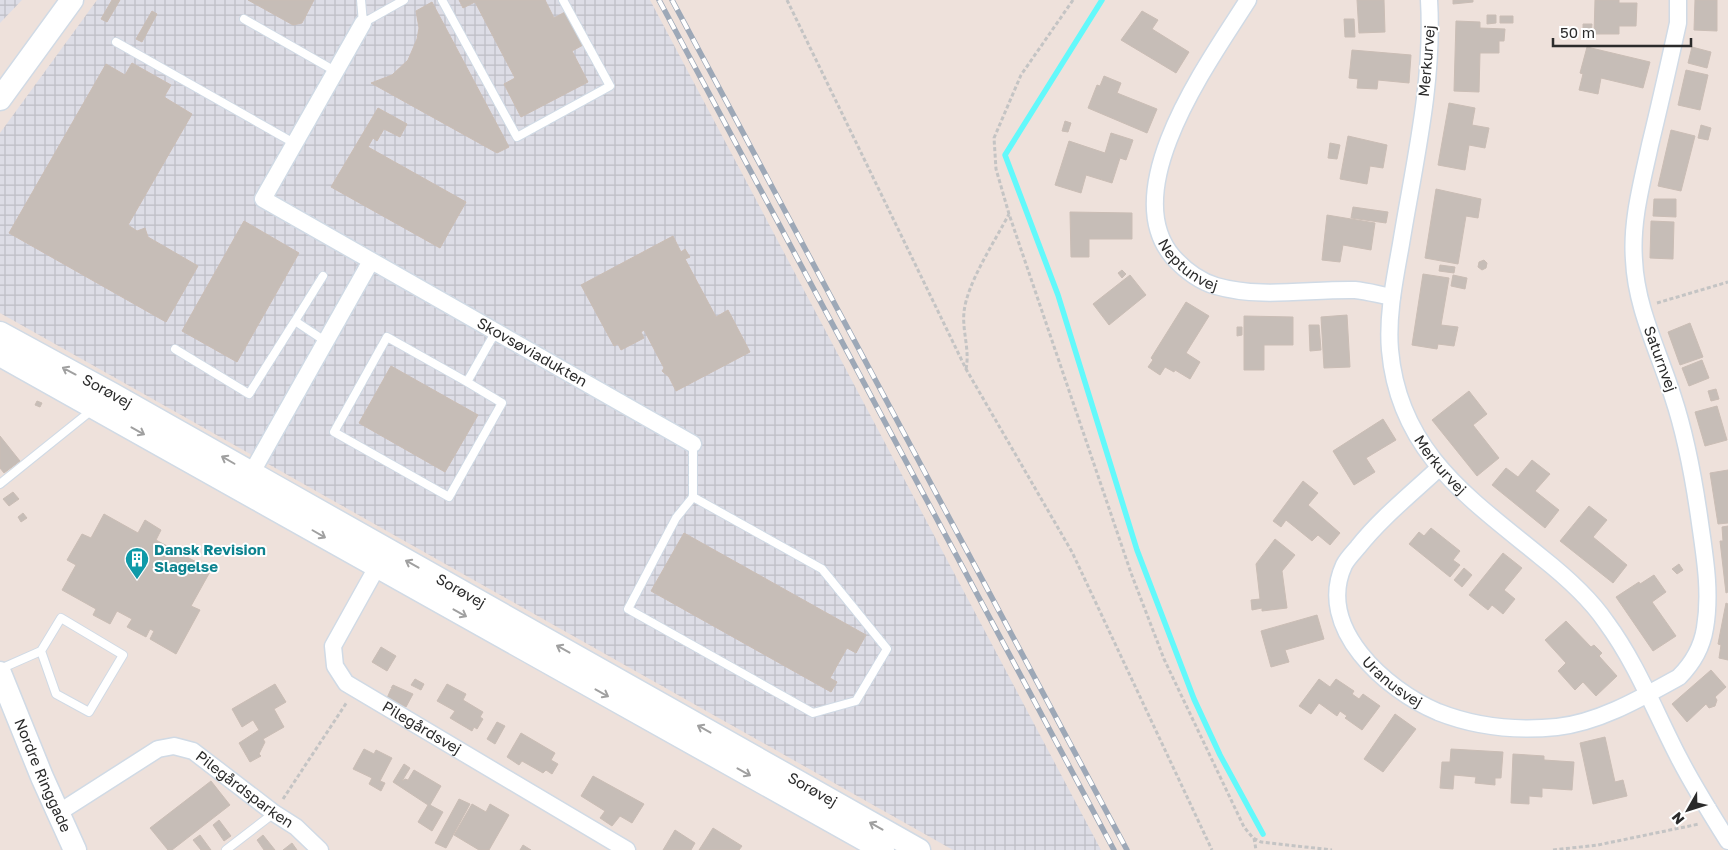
<svg xmlns="http://www.w3.org/2000/svg" width="1728" height="850" viewBox="0 0 1728 850" font-family="'Golos Text',sans-serif">
<style>
.industrial{fill:url(#industrial-grid)}
.lines{fill:none;stroke-linecap:round;stroke-linejoin:round}
.stream{stroke:#63f9fb;stroke-width:5.5}
.building{fill:#c6bdb7;stroke:#cabdb5}
.lane-casing{stroke:#d0dae5;stroke-width:10}
.street-casing{stroke:#d0dae5;stroke-width:19}
.secondary-casing{stroke:#d0dae5;stroke-width:25}
.path{stroke:#c4c4c4;stroke-width:3;stroke-dasharray:4 2.5;stroke-linecap:butt}
.lane{stroke:#fff;stroke-width:8}
.street{stroke:#fff;stroke-width:16}
.secondary{stroke:#fff;stroke-width:22}
.rail-casing{stroke:#9da8b7;stroke-width:5.5}
.rail{stroke:#fff;stroke-width:4;stroke-dasharray:11;stroke-linecap:butt}
.oneway{stroke:#a0a0a0}
.labels{text-anchor:middle;stroke-width:4;stroke-linejoin:round;paint-order:stroke}
.street-label{font-size:15px;fill:#2b2b2b;stroke:#fff}
.culture-label{font-size:15px;font-weight:bold;fill:#0d838f;stroke:#fff;text-anchor:start}
</style>
<defs>
<pattern id="industrial-grid" width="8" height="8" patternUnits="userSpaceOnUse" patternTransform="scale(1.25)"><rect width="8" height="8" fill="#dddde6"/><path d="M0 4h8M4 0v8" fill="none" stroke="#bebec5"/></pattern>
</defs>
<rect width="100%" height="100%" fill="#eee1db"/>
<!-- industrial -->
<path class="industrial" d="M0,0h22l-22,23z
M97,0h553l451,850h-148l-953,-537v-180z"/>
<g class="lines">
<!-- stream -->
<path class="stream" d="M1102,0l-97,155 53,140 79,255 57,149 26,56 43,79"/>
</g>
<!-- building -->
<path class="building" d="M112,0h8l-13,22 -6,-3z
M248,0h66l-12,23 -9,2z
M459,0h86l9,18 11,-6 18,33 -11,6 16,31 -67,35 -17,-33 11,-6 -40,-76 -12,6z
M1357,0h27l1,32 -26,1z
M1453,0h20v2l-20,2z
M1595,0h24v3h18l-1,23h-17v8h-25z
M1695,0h22v31l-23,-1z
M432,2l77,145 -12,6 -126,-70 21,-8 16,-15 9,-21 2,-11 -3,-17z
M152,11l5,3 -15,28 -6,-3z
M1142,11l16,9 -6,9 37,23 -13,21 -55,-33z
M1487,15h9v8l-9,1z
M1500,16h13v7h-13z
M1344,19h10l1,18h-10z
M1456,21l24,1v6l25,1 -1,12h-5v12h-19l-1,39 -25,-1z
M1583,24h9l-1,11 -8,-1z
M1587,47l63,15 -7,26 -42,-10 -3,16 -19,-4 4,-16 -3,-1z
M1692,47l19,5 -4,16 -19,-5z
M1352,50l59,5 -2,28 -31,-3 -1,9 -20,-1 1,-9 -9,-1z
M132,63l39,22 -7,12 28,17 -64,111 9,6 8,-3 3,9 50,29 -32,56 -157,-89 97,-169 19,11z
M1686,70l22,5 -8,35 -22,-5z
M1104,76l17,7 -4,10 40,16 -10,24 -59,-25 9,-23 3,1z
M1449,103l26,5 -3,17 17,3 -4,20 -16,-3 -4,25 -27,-5z
M378,108l29,16 -7,13 -16,-8 -7,12 -4,-3 -5,9 98,55 -26,46 -109,-61z
M1065,121l6,2 -3,9 -6,-1z
M1701,125l10,3 -3,12 -10,-2z
M1671,130l24,6 -14,55 -23,-5z
M1111,133l22,7 -7,20 -6,-2 -8,25 -26,-8 -5,18 -26,-8 14,-44 36,12z
M1348,136l39,9 -4,23 -13,-2 -3,18 -27,-5z
M1330,143l10,2 -3,14 -9,-1z
M1436,189l45,10 -3,19 -12,-2 -8,48 -33,-6z
M1654,199h22v18l-23,-1z
M1353,207l35,5 -2,11 -35,-5z
M1070,212l62,1v26h-43v18h-18z
M1327,215l48,8 -4,27 -28,-5 -3,17 -18,-2z
M244,221l55,32 -62,109 -55,-31z
M1651,221l23,1 -1,37 -23,-1z
M673,236l8,16 4,-3 5,8 -5,2 31,58 12,-7 22,42 -74,39 -7,-14 -7,-6 2,-3 -20,-38 -3,2 3,6 -23,12 -3,-6 -4,2 -33,-61z
M1484,260l3,3 -1,5 -4,2 -4,-3 1,-5z
M1440,265l15,2 -1,6 -15,-2z
M1122,270l4,4 -4,4 -4,-5z
M1423,274l26,4 -8,47 17,2 -4,19 -16,-2 -1,5 -25,-4z
M1130,275l16,20 -37,30 -16,-21z
M1453,275l14,3 -2,11 -14,-3z
M1186,302l23,14 -23,37 14,9 -10,17 -15,-9 -1,2 -9,-5 -5,8 -12,-8 5,-7 -2,-2z
M1347,315l3,52 -26,1 -3,-51z
M1244,316l49,1v28h-29v25h-20z
M1690,323l13,34 -23,8 -12,-33z
M1309,325h10l2,25 -11,1z
M1237,327h5v8l-5,1z
M1702,360l7,18 -20,8 -7,-18z
M391,366l87,49 -33,57 -86,-49z
M1716,389l3,10 -8,2 -3,-10z
M1469,391l18,23 -14,11 26,33 -22,18 -45,-56z
M37,401l5,2 -2,4 -5,-2z
M1717,406l10,34 -22,6 -10,-34z
M1383,419l13,21 -30,18 9,14 -21,13 -21,-34z
M0,436l20,25 -16,12 -4,-5z
M1532,460l18,14 -15,17 24,19 -14,18 -53,-43 14,-17 12,9z
M1728,470v53l-10,1 -8,-51z
M1303,481l15,12 -10,12 32,28 -10,12 -12,-10 -6,6 -26,-21 -5,7 -8,-6z
M13,492l6,7 -10,7 -6,-7z
M1589,506l18,14 -14,17 34,28 -14,18 -53,-42z
M23,513l4,5 -6,4 -3,-5z
M104,514l34,19 7,-13 16,10 -5,10 55,30 -20,36 9,4 -24,44 -26,-15 4,-8 -4,-2 -4,8 -19,-10 5,-8 -15,-8 -7,13 -17,-9 3,-6 -34,-19 14,-25 -9,-5 15,-26 9,4z
M1728,526v66l-2,1 -6,-52h3l-1,-14z
M1431,528l29,23 -7,9 7,5 -10,12 -41,-33 10,-12 5,4z
M684,533l182,102 -10,18 -9,-5 -17,30 7,4 -6,10 -180,-101z
M1275,539l20,16 -13,16 5,37 -25,3v-3l-10,2 -1,-10 9,-1 -4,-35z
M1503,553l19,15 -18,22 11,9 -12,15 -11,-9 -4,5 -19,-15z
M1679,564l4,6 -6,4 -5,-5z
M1464,568l8,7 -10,12 -8,-7z
M1654,575l12,17 -14,10 24,34 -23,15 -37,-54 23,-15 1,2z
M1726,603l2,1v56l-9,-2 2,-13 -3,-1z
M1317,615l7,24 -39,11 4,12 -18,5 -10,-36z
M1566,621l25,26 3,-2 8,8 -3,3 18,20 -21,20 -13,-14 -8,8 -17,-19 8,-8 -21,-23z
M381,647l15,9 -9,15 -15,-9z
M1711,670l15,17 -11,10 2,3 -2,6 -6,2 -3,-4 -19,18 -15,-18z
M415,679l9,5 -3,6 -10,-5z
M1319,679l11,8 6,-8 18,12 -2,3 7,5 4,-5 17,12 -18,24 -17,-12 2,-2 -7,-5 -3,5 -18,-13 -8,11 -12,-8z
M275,684l11,18 -12,7 10,18 -21,12 2,3 -6,12 2,2 -11,6 -11,-19 20,-13 -6,-10 -11,7 -10,-18z
M447,684l19,10 -3,6 20,12 -3,5 3,2 -6,10 -3,-2 -2,4 -22,-13 5,-7 -18,-10z
M393,685l20,9 -7,13 -19,-9 4,-9h3l-3,-1z
M1395,714l21,15 -33,43 -19,-13z
M497,722l8,4 -10,18 -8,-5z
M521,733l34,20 -4,7 7,4 -6,10 -6,-4 -3,3 -21,-12 -3,4 -12,-8z
M1605,737l10,45 8,-2 4,16 -34,8 -13,-61z
M364,749l10,5 2,-4 16,8 -12,23 5,2 -4,8 -12,-7 3,-6 -19,-9z
M1451,749l52,3 -2,26h-6v7l-20,-2 1,-6 -22,-2 -1,14 -13,-1 2,-26h8z
M1513,754l31,2v4l30,2 -2,28 -30,-2v9l-13,-1v8l-18,-1z
M404,764l6,4 -8,13 3,-2 3,1 6,-10 27,16 -11,19 13,7 -11,19 -14,-9 10,-17 -35,-23z
M593,776l51,28 -12,19 -12,-7 -8,10 -12,-8 5,-7 -24,-15z
M211,781l19,24 -58,45h-4l-18,-22z
M459,799l11,5 -24,44 -11,-5z
M472,804l14,8 4,-8 19,11 -20,35h-10l-25,-15z
M219,820l12,16 -7,5 -11,-16z
M713,828l29,18 -3,4h-40z
M675,830l20,13 -4,7h-28z
M200,835l11,15h-10l-8,-10z
M263,835l12,15h-11l-7,-10z
M292,843l5,7h-14z
M523,845l8,5h-11z"/>
<g class="lines">
<!-- lane casing -->
<g class="lane-casing">
<path id="lane" d="M361,0l2,23 41,-23
M442,0l75,137 93,-51 -47,-86
M244,19l91,52
M116,42l178,101
M295,321l28,-45
M175,349l74,45 46,-73 30,20
M467,382l35,21 -53,94 -115,-65 53,-95 80,45 29,-51
M693,444v53l129,72 65,80 -31,52 -43,12 -185,-104 48,-91 17,-21
M0,484l92,-74
M0,669l41,-18 20,-33 62,37 -34,57 -33,-18 -15,-43
M226,850l48,-37"/>
</g>
<!-- street casing -->
<g class="street-casing">
<g id="street">
<path id="s1" d="M1248,0c-37,59 -133,189 -75,257 11,12 26,24 43,29 45,13 93,3 139,4 12,1 25,5 37,7"/>
<path id="s2" d="M1429,0c5,82 -15,164 -28,244 -6,34 -14,71 -11,106 9,102 79,148 151,207 24,19 48,40 65,65 31,42 49,90 73,136 15,29 32,56 49,83"/>
<path id="s3" d="M363,23l-100,176 430,245"/>
<path id="s4" d="M1439,468c-28,26 -58,50 -81,79 -5,6 -11,12 -14,18 -29,63 42,125 94,147 38,15 79,19 119,15 43,-5 84,-29 122,-50 13,-13 23,-30 26,-49 6,-35 0,-70 -5,-105 -6,-43 -13,-84 -27,-126 -14,-45 -37,-89 -39,-137 -3,-39 8,-77 16,-115 10,-41 19,-81 28,-122v-23"/>
<path d="M247,481l124,-220"/>
<path id="s5" d="M382,558l-49,88 2,20 11,17 281,167"/>
<path id="s6" d="M58,813l100,-64 16,-3 19,5 81,62 22,14 24,23"/>
</g>
</g>
<!-- secondary casing -->
<g class="secondary-casing">
<g id="secondary">
<path d="M0,99l72,-99"/>
<path id="s7" d="M0,333l112,61 807,456"/>
<path d="M0,355l883,495"/>
<path id="s8" d="M0,673l42,104 33,73"/>
</g>
</g>
<!-- path -->
<path class="path" d="M787,0l179,369 106,183 140,298
M1073,0l-52,75 -27,63 2,31 13,45 122,359 33,86 80,168 9,11 8,4 71,8
M1657,303l71,-21
M966,369c4,-19 -4,-38 -2,-57 3,-29 31,-71 45,-98
M283,799l64,-97
M1254,838l2,12
M1553,850l45,-5 101,-21"/>
<!-- lane -->
<use href="#lane" class="lane"/>
<!-- street -->
<use href="#street" class="street"/>
<!-- secondary -->
<use href="#secondary" class="secondary"/>
<!-- rail casing -->
<g class="rail-casing">
<path id="rail" d="M659,0l455,850
M672,0l455,850"/>
</g>
<!-- rail -->
<use href="#rail" class="rail"/>
</g>
<!-- one-way arrows -->
<defs><path id="oneway-shaft" d="M-6 0H5M1.5-3L5.5 0L1.5 3" fill="none" stroke-width="1.6" stroke-linecap="round" stroke-linejoin="round" transform="scale(1.25)"/></defs>
<g class="oneway">
<use href="#oneway-shaft" transform="translate(69 371) rotate(-152)"/>
<use href="#oneway-shaft" transform="translate(138 431) rotate(29)"/>
<use href="#oneway-shaft" transform="translate(228 460) rotate(-150)"/>
<use href="#oneway-shaft" transform="translate(319 534) rotate(30)"/>
<use href="#oneway-shaft" transform="translate(412 564) rotate(-151)"/>
<use href="#oneway-shaft" transform="translate(460 613) rotate(29)"/>
<use href="#oneway-shaft" transform="translate(563 649) rotate(-151)"/>
<use href="#oneway-shaft" transform="translate(602 693) rotate(29)"/>
<use href="#oneway-shaft" transform="translate(704 729) rotate(-151)"/>
<use href="#oneway-shaft" transform="translate(744 772) rotate(29)"/>
<use href="#oneway-shaft" transform="translate(876 826) rotate(-151)"/>
</g>
<!-- icons -->
<defs>
<g id="building-pin" transform="scale(1.25)"><path d="M0 17L-7.5 6A9.5 9.5 0 1 1 7.5 6Z" fill="#0f9aa8" stroke="#fff"/><path d="M-4-6H4V6H1V3H-1V6H-4ZM-2.5-4.3h1.7v1.8h-1.7ZM.8-4.3h1.7v1.8H.8ZM-2.5-1h1.7V.8h-1.7ZM.8-1h1.7V.8H.8Z" fill="#fff"/></g>
</defs>
<g fill-rule="evenodd">
<use href="#building-pin" x="137" y="559"/>
</g>
<g class="labels">
<!-- street labels -->
<g class="street-label">
<text transform="translate(1427 61) rotate(-85)" y="5">Merkurvej</text>
<text dy="5" stroke="none"><textPath href="#s1" startOffset="301">Neptunvej</textPath></text>
<text dy="5" stroke="none"><textPath href="#s3" startOffset="512">Skovsøviadukten</textPath></text>
<text transform="translate(1660 359) rotate(70)" y="5">Saturnvej</text>
<text dy="5" stroke="none"><textPath href="#s7" startOffset="122">Sorøvej</textPath></text>
<text dy="5" stroke="none"><textPath href="#s2" startOffset="481">Merkurvej</textPath></text>
<text dy="5" stroke="none"><textPath href="#s7" startOffset="528">Sorøvej</textPath></text>
<text dy="5" stroke="none"><textPath href="#s4" startOffset="274">Uranusvej</textPath></text>
<text dy="5" stroke="none"><textPath href="#s5" startOffset="229">Pilegårdsvej</textPath></text>
<text dy="5" stroke="none"><textPath href="#s8" startOffset="111">Nordre Ringgade</textPath></text>
<text dy="5" stroke="none"><textPath href="#s6" startOffset="219">Pilegårdsparken</textPath></text>
<text dy="5" stroke="none"><textPath href="#s7" startOffset="932">Sorøvej</textPath></text>
</g>
<!-- culture labels -->
<g class="culture-label">
<text x="154" y="555">Dansk Revision<tspan x="154" dy="17">Slagelse</tspan></text>
</g>
</g>
<!-- north arrow -->
<g transform="translate(1688 810) rotate(231)" stroke="#ffffff" stroke-width="4" paint-order="stroke">
<path d="M0-4L9 19L0 12L-9 19Z" fill="#2b2b2b"/>
<text y="-8" font-size="14" font-weight="bold" text-anchor="middle" fill="#2b2b2b">N</text>
</g>
<!-- scale -->
<path d="M1553 38v8h138v-8" fill="none" stroke="#2b2b2b" stroke-width="2.5"/>
<text x="1560" y="38" font-size="15" fill="#2b2b2b" stroke="#ffffff" stroke-width="4" paint-order="stroke">50 m</text>
</svg>
